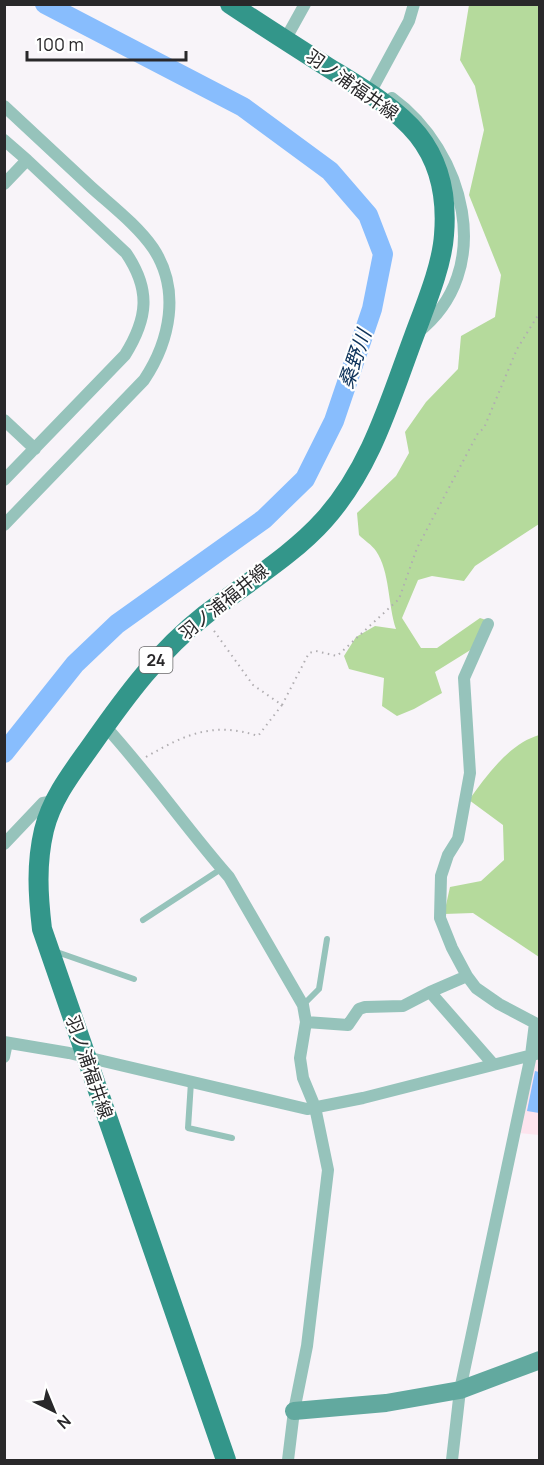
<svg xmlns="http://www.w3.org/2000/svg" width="544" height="1465" viewBox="0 0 544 1465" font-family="Manrope,'Noto Sans JP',sans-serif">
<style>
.education{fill:#fde4ee}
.green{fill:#b5da9c}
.water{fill:#88bdfd}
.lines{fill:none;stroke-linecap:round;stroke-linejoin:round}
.river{stroke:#88bdfd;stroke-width:20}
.path{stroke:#b0adb1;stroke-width:2;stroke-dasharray:1.5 4.5;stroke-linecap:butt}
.lane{stroke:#96c3bb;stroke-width:6}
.street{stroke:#96c3bb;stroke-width:12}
.secondary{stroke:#62a99f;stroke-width:18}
.primary{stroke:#33968a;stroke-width:20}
.labels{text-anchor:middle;stroke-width:4.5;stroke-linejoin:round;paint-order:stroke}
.shield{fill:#fff;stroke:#69686a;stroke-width:1.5}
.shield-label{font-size:16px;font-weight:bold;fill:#29282a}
.street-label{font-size:18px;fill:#29282a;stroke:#fff}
.water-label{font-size:20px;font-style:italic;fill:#0d325a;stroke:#fff}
</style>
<rect width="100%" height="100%" fill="#f8f4f9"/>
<!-- education -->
<path class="education" d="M539,1055v80l-20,-2 13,-70z"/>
<!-- green -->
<path class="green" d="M469,5h70v519l-64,42 -11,15 -32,-5 -14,4 -16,38 19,30h16l43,-30 6,2 -14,29 -37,23 7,21 -28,16 -17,7 -15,-10 2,-28 -35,-9 -5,-13 12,-19 19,-11 21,3c-8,-23 -6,-58 -20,-78 -4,-6 -12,-11 -17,-16l-2,-22 39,-37 13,-23 -4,-21 21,-30 32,-33 3,-33 34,-19 6,-42 -32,-80 15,-65 -9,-44 -15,-26z
M539,735v222l-66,-44 -29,1 6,-27 31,-6 23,-21 -1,-35 -34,-25c18,-25 40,-56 70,-65z"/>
<!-- water -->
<path class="water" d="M535,1071l4,1v41l-12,-2z"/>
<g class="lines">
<!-- river -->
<path class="river" d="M4,753l71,-89 42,-40 147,-105 41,-40 29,-58 38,-112 11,-55 -15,-39 -38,-44 -87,-64 -198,-103"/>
<!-- path -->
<path class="path" d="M282,705l27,-52 7,-2 21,5 62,-57 18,-51 61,-115 6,-5 33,-79 23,-37
M146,757c38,-22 67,-36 112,-21l24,-31 -29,-20 -41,-57"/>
<!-- lane -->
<path class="lane" d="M143,920l78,-51
M54,951l80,28
M303,1005l16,-16 8,-50
M191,1082l-3,46 44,10"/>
<!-- street -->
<path class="street" d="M285,40l20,-36
M370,93l39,-72 5,-17
M392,98c72,52 106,172 25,235
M4,106c29,27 58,54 87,81 21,19 46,38 62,61 28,42 17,93 -9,132l-140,145
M4,140l23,20 -23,24
M4,420l31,29
M4,480l121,-125c23,-37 26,-65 1,-102l-99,-93
M105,726c44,48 81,102 124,151l74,128 3,17 -6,36 3,20 12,29 13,63 -21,176 -13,65 -6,49
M4,844l39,-41 11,-2
M467,976l-37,16 63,72
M306,1022l42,3 11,-16 6,-2 38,-1 27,-14
M4,1042l65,11 238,56 56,-11 177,-45
M4,1057l3,-14
M452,1460l8,-70 71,-335 4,-32 -36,-19 -23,-16 -9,-12 -15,-28 -12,-30 1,-42 7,-21 10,-16 12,-66 -6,-95 24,-54"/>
<!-- secondary -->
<path class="secondary" d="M294,1411l92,-8 74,-13 80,-30"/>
<!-- primary -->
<path class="primary" d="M226,1460l-184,-531c-4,-34 -6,-65 2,-99 8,-33 30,-60 49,-87 33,-47 66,-92 112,-128 38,-30 87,-59 119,-95 47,-52 66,-120 90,-184 11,-30 28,-70 30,-101 3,-36 -3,-71 -26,-100 -23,-28 -58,-48 -89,-67 -33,-21 -66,-42 -99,-64"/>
</g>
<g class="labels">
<!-- shield labels -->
<rect class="shield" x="139.5" y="647" width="33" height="26" rx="4.5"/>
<g class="shield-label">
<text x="156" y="666">24</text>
</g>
<!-- street labels -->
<g class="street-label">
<text transform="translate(352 85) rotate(35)" y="6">羽ノ浦福井線</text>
<text transform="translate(224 602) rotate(-39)" y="6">羽ノ浦福井線</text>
<text transform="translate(89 1067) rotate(71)" y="6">羽ノ浦福井線</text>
</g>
<!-- water labels -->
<g class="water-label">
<text transform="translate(355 359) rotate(-71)" y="7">桑野川</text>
</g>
</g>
<!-- border -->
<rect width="544" height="1465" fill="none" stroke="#29282a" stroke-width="12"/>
<!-- north arrow -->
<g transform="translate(54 1411) rotate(137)" stroke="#ffffff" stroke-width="4.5" paint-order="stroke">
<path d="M0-4.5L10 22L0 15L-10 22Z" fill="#29282a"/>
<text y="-9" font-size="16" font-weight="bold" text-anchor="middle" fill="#29282a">N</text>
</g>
<!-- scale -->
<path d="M27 51v9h159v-9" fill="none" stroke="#29282a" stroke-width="3"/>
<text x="36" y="51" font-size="18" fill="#29282a" stroke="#ffffff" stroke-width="4.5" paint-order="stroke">100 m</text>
</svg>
